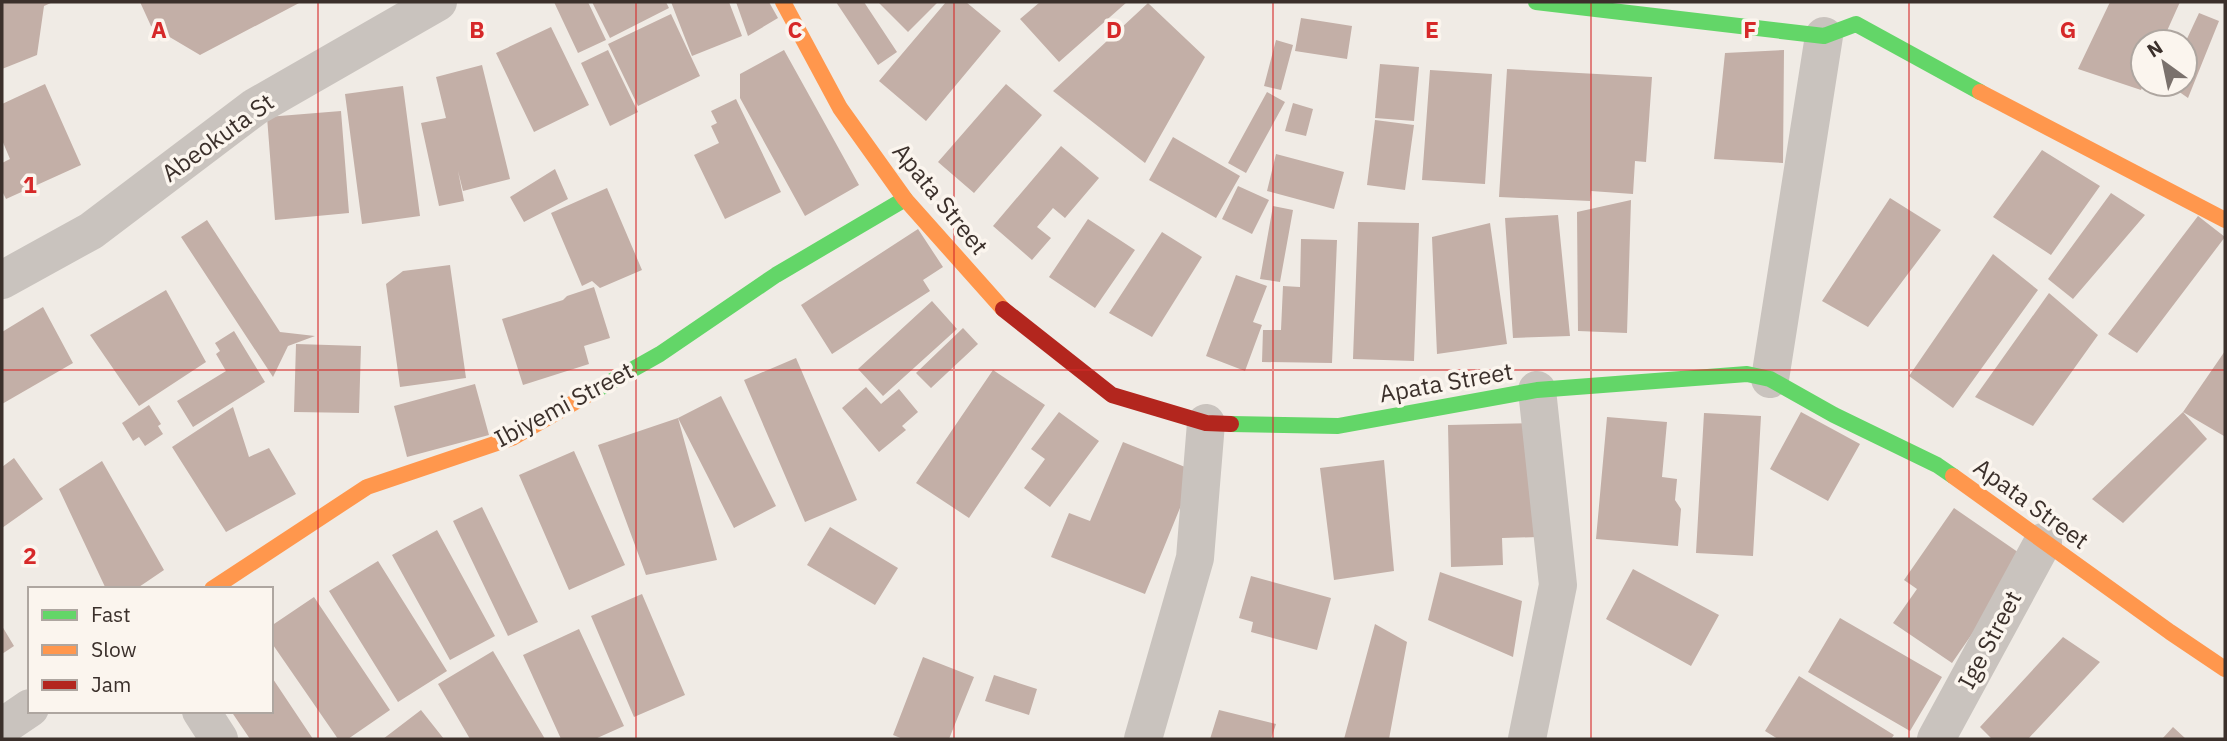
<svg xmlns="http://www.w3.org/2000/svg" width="2227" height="741" viewBox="0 0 2227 741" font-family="'IBM Plex Sans',sans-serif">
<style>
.building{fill:#c3afa7}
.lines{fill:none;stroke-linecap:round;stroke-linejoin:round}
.street{stroke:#c9c3be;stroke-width:38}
.fast{stroke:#63d668;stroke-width:16}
.slow{stroke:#ff974d;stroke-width:16}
.jam{stroke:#b3261e;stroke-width:16}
.grid{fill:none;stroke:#d62828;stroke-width:2;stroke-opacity:0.55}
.labels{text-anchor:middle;stroke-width:7;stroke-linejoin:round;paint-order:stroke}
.street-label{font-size:24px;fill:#3b302b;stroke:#fbf5ee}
.grid-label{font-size:23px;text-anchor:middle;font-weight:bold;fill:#d62828;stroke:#fbf5ee;stroke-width:7;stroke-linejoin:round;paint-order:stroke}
</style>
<rect width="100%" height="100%" fill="#f0ebe5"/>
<!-- building -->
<path class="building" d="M2,2h51l-9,4 -7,49 -35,14z
M140,2h161l-101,53 -49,-29z
M554,2h34l18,38 -28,13z
M592,2h74l3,6 -59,30z
M671,2h58l13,34 -50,20z
M736,2h33l9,16 -30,18z
M836,2h28l33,50 -19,13z
M878,2h60l-30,30z
M946,2h20l35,29 -75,90 -47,-40z
M1040,2h87l-68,60 -39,-43z
M2110,2h70l-18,40h-19v43l-2,5 -63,-21z
M1148,3l57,54 -60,106 -92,-72z
M2199,13l20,8 -31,77 -20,-14h17v-41z
M671,14l29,62 -62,30 -30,-62z
M1301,18l51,8 -5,33 -52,-8z
M551,27l38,78 -55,27 -38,-79z
M1276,40l17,5 -12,45 -17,-4z
M608,50l30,62 -28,14 -29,-63z
M784,50l75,135 -54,31 -65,-118v-24z
M1784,50l-1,113 -69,-4 11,-106z
M1380,64l39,3 -5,54 -39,-3z
M482,65l28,114 -47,12 -5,-20 6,30 -25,5 -18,-83 25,-5 -10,-41z
M1507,69l145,8 -6,85 -11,-1 -2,33 -42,-3 -1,10 -91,-4z
M1430,70l62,4 -7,110 -63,-4z
M45,84l36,81 -75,34 -4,-8v-28l8,-4 -8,-19v-36z
M1006,84l36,31 -68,78 -36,-31z
M403,86l17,130 -58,8 -17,-130z
M1267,92l18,10 -39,71 -18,-10z
M736,99l45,93 -56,27 -31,-64 25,-12 -8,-17 6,-3 -6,-12z
M1293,103l20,6 -7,27 -21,-5z
M341,111l8,102 -74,7 -8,-103z
M1375,120l39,5 -9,65 -38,-5z
M1173,137l67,39 -24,42 -67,-38z
M1061,146l38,32 -34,40 -12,-10 -16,19 14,11 -19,22 -39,-34z
M2042,150l58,36 -49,69 -58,-38z
M1276,154l68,18 -10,37 -67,-18z
M555,169l13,30 -44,23 -14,-25z
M1238,186l31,14 -17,34 -30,-15z
M607,188l35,82 -42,18 -8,-7 -10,5 -31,-73z
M2111,193l34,22 -72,84 -25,-20z
M1890,198l51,32 -73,97 -46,-26z
M1631,200l-4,133 -49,-2 -1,-119z
M1273,206l20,4 -13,72 -20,-3z
M1558,215l12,121 -57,2 -8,-120z
M2198,216l27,21 -88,116 -29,-19z
M1088,219l47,31 -40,58 -46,-31z
M207,220l73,112 35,4 -27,10 -15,31 -92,-140z
M1358,222l61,1 -5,138 -61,-2z
M1490,223l17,121 -70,10 -5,-117z
M918,229l25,38 -20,13 7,11 -98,63 -31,-49z
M1162,232l40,25 -50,80 -43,-24z
M1301,239l36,1 -5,123 -70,-1 1,-32h18l2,-44 17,1z
M1993,254l45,36 -85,118 -44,-32z
M450,265l16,113 -66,9 -14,-103 17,-13z
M1236,275l31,11 -14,36 9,3 -17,46 -39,-15z
M594,287l16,51 -26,8 5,18 -66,21 -21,-66 61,-19 4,-4z
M166,290l40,72 -67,44 -49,-71z
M2049,293l49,42 -65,91 -58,-29z
M932,301l25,28 -74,67 -25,-27z
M43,307l30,56 -71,41v-72z
M963,328l15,16 -47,44 -15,-15z
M234,331l31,51 -72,45 -16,-26 49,-30 -10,-17 4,-3 -5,-8z
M296,344l65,2 -2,67 -65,-1z
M2225,351v82l-1,3 -41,-24 24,27 -84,84 -31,-24 91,-87z
M796,358l61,142 -52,22 -61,-142z
M993,370l52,35 -76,113 -53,-35z
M475,384l14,51 -82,22 -13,-51z
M866,387l15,17 18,-15 19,23 -16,14 4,4 -27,22 -37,-44z
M721,396l55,110 -42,22 -56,-110z
M149,405l12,19 -3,2 5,8 -18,12 -6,-9 -6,4 -11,-18z
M233,407l16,50 20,-9 27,46 -70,38 -54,-85z
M1059,412l40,29 -49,66 -26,-19 21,-29 -14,-10z
M1801,412l59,32 -32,57 -58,-32z
M1704,413l57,3 -8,140 -57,-3z
M1607,417l60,5 -5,55 15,2 -2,21 6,9 -3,37 -82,-7z
M678,418l39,142 -71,15 -48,-130z
M1536,423l2,114 -36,1 1,27 -52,2 -3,-142z
M1123,442l72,29 -50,123 -94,-37 18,-44 21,8z
M574,451l51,114 -56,25 -50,-115z
M14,458l29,41 -41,29v-61z
M1384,460l10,111 -60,9 -14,-112z
M102,461l62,109 -28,19h-30l-47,-100z
M482,507l56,115 -30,14 -55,-115z
M1954,508l71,49 -73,106 -59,-40 24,-34 -13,-9z
M830,527l68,41 -23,37 -68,-40z
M437,530l58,106 -45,24 -58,-105z
M378,561l69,110 -49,31 -69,-111z
M1633,569l86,46 -28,51 -85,-47z
M1440,572l82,29 -9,56 -85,-37z
M1251,576l80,22 -14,52 -66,-18 2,-10 -14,-4z
M642,594l43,101 -51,22 -43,-101z
M314,597l76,113 -42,29h-10l-67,-97v-16z
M1840,618l102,59 -32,54 -102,-59z
M1375,624l32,18 -18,97h-45z
M2,626l12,20 -12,8z
M579,629l45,97 -29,13h-34l-38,-84z
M2063,637l37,25 -72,77h-36l-12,-12z
M493,651l52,88h-75l-32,-55z
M923,657l51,20 -25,62h-46l-10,-4z
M994,675l43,14 -8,26 -44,-14z
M271,676l42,63h-63l-19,-28h40z
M1799,676l95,59 -3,4h-113l-13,-8z
M421,710l23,29h-61z
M1219,710l57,14 -5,15h-61z
M2173,727l13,12h-24z"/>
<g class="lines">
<!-- street -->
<path class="street" d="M2,280l89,-49 164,-124 183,-105
M1770,379l54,-343
M201,711l18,28
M2,727l28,-19
M1143,739l52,-181 11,-135
M1527,739l31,-154 -21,-195
M1936,739l107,-197"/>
<!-- fast -->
<path class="fast" d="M1536,2l288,34 32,-12 124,68
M589,394l71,-40 116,-79 129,-76
M1231,424l107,2 199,-36 210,-16 23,5 64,36 103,50 16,11"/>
<!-- slow -->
<path class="slow" d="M783,2l57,106 65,91 98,110
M1980,92l245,128
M1953,476l217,156 55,37
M212,589l155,-102 145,-49 77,-44"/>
<!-- jam -->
<path class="jam" d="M1003,309l109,86 94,28 25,1"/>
</g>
<!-- grid -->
<path class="grid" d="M318,2v737M636,2v737M954,2v737M1273,2v737M1591,2v737M1909,2v737M2,370h2223"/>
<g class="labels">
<!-- street labels -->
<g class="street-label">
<text transform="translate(218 138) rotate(-36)" y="8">Abeokuta St</text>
<text transform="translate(940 199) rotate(51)" y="8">Apata Street</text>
<text transform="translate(1446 383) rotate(-10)" y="8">Apata Street</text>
<text transform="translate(564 405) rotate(-28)" y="8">Ibiyemi Street</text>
<text transform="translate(2031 504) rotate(36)" y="8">Apata Street</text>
<text transform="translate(1990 640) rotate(-62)" y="8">Ige Street</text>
</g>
</g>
<g class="grid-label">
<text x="159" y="38">A</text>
<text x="477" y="38">B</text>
<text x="795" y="38">C</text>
<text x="1114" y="38">D</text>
<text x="1432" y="38">E</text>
<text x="1750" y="38">F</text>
<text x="2068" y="38">G</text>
<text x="30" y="193">1</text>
<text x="30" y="564">2</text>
</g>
<!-- border -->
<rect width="2227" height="741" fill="none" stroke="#3b302b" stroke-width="7"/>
<!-- legend -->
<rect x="28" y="587" width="245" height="126" fill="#fbf5ee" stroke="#aea6a0" stroke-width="2"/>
<rect x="42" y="610" width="35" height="10" fill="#63d668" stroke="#aea6a0" stroke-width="2"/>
<text x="91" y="622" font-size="21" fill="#3b302b">Fast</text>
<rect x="42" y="645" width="35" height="10" fill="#ff974d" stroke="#aea6a0" stroke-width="2"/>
<text x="91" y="657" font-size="21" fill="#3b302b">Slow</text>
<rect x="42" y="680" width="35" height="10" fill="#b3261e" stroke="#aea6a0" stroke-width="2"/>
<text x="91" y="692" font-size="21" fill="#3b302b">Jam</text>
<!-- north arrow -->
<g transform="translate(2164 63) rotate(327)"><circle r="33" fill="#fbf5ee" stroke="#aea6a0" stroke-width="2"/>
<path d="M0-5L12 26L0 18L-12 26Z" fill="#7a716c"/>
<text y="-10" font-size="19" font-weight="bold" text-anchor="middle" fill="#3b302b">N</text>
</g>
</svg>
